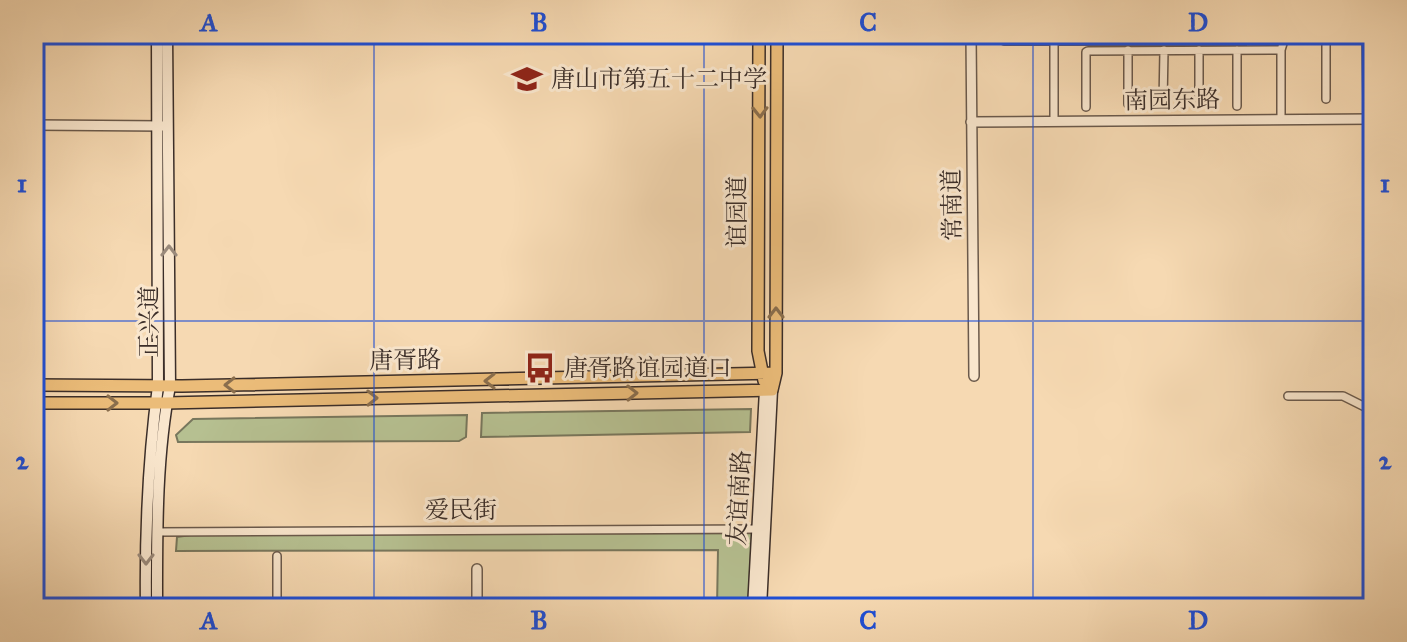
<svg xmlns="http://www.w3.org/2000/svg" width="1407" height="642" viewBox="0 0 1407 642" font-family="'IM FELL Great Primer','Noto Serif SC',serif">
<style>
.green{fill:#b6c091;stroke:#78775d;stroke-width:2}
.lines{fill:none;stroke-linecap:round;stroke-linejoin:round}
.minor-casing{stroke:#6a594b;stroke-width:10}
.tertiary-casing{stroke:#6a594b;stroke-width:12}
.secondary-casing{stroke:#3b2e29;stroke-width:13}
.primary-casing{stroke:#3b2e29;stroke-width:14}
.minor{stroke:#f9e6cd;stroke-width:7}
.tertiary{stroke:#f9e6cd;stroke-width:9}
.secondary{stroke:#f9e6cd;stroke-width:10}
.primary{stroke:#ebbc79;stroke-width:11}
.oneway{stroke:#8a6e4d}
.oneway2{stroke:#9a8a7b}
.grid{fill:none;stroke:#1d4ed8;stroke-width:2;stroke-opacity:0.55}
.labels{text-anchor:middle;stroke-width:6;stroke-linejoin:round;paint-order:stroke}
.poi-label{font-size:24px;fill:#3b2e29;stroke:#f9e6cd;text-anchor:start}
.street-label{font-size:24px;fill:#3b2e29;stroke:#f9e6cd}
.neatline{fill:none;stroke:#1d4ed8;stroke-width:3}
.grid-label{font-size:26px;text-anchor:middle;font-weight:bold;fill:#1d4ed8}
</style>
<rect width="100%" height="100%" fill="#f6d9b2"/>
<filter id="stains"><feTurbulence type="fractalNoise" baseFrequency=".0025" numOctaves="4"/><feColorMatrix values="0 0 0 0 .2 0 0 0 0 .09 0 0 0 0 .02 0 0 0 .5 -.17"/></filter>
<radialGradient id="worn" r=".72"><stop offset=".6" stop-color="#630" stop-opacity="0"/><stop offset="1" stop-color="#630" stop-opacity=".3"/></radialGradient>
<!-- green -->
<path class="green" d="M751,409l-1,23 -269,5 1,-24z
M467,415l-1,22 -7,4 -281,1 -2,-7 17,-16z
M752,533l-4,75h-31l1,-58 -542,1 1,-14 14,-2z"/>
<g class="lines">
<!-- minor casing -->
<g class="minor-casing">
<path id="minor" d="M1004,34v7h240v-7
M1326,34v65
M1366,34l1,62
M1128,50v54
M1199,50v55
M1237,50v56
M1163,103l1,-53
M1086,107v-55l2,-1 193,-1 5,-16
M1281,119v-69
M1054,121v-79
M1288,396h55l30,15
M157,532l602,-3
M277,556v52"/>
</g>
<!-- tertiary casing -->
<g class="tertiary-casing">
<path id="tertiary" d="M971,34l3,342
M971,122l402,-3
M34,125l130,1
M477,569v39"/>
</g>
<!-- secondary casing -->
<g class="secondary-casing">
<path id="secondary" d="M146,608c-1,-74 2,-148 12,-222l-1,-352
M157,608c0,-74 -1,-150 13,-222l-3,-352
M753,608l12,-218
M761,608l11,-218"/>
</g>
<!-- primary casing -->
<g class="primary-casing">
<path id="primary" d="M759,34l-1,317 6,30
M34,385l148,1 594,-13
M34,403h132l606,-13 4,-17 1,-339"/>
</g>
<!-- minor -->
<use href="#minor" class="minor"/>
<!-- tertiary -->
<use href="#tertiary" class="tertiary"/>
<!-- secondary -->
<use href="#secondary" class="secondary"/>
<!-- primary -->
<use href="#primary" class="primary"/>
</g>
<!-- one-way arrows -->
<defs><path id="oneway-chevron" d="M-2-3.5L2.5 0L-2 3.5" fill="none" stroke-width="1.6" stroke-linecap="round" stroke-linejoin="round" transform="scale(2)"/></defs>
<g class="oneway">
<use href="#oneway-chevron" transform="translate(760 112) rotate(89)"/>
<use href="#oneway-chevron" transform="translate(776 313) rotate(-90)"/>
<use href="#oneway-chevron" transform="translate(490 381) rotate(-180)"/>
<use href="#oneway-chevron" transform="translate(230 385) rotate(179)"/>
<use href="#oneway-chevron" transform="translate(632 393) rotate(-1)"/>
<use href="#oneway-chevron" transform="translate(372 398) rotate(-1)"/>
<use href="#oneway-chevron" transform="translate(112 403)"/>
</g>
<g class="oneway2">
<use href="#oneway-chevron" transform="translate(169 251) rotate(-90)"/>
<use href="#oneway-chevron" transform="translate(146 559) rotate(90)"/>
</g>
<!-- grid -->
<path class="grid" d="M374,34v574M704,34v574M1033,34v574M34,321h1339"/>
<!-- icons -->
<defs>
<g id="school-bare" transform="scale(2.4)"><path d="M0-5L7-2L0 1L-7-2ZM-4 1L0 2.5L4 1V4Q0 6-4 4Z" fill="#8f2418" stroke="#f9e6cd" stroke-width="2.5" paint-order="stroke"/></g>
<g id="bus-bare" transform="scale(2.4)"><path d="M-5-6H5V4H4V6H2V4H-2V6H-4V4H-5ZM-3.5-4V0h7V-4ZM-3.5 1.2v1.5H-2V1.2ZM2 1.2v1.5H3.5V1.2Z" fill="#8f2418" stroke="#f9e6cd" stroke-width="2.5" paint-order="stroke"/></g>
</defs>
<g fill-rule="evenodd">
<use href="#school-bare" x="527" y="79"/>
<use href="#bus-bare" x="540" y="368"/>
</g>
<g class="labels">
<!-- poi labels -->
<g class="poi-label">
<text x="551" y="87">唐山市第五十二中学</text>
<text x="564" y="376">唐胥路谊园道口</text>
</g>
<!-- street labels -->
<g class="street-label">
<text transform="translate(1172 100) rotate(-1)" y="8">南园东路</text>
<text transform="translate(952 205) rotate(-91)" y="8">常南道</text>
<text transform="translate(737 212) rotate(-90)" y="8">谊园道</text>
<text transform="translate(149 322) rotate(-90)" y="8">正兴道</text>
<text transform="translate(405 360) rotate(-1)" y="8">唐胥路</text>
<text transform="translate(739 498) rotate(-87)" y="8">友谊南路</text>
<text x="461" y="518">爱民街</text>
</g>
</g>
<!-- margin -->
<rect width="1407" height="642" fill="none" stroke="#f6d9b2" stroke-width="88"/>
<rect x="44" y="44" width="1319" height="554" class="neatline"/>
<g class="grid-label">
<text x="209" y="31">A</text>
<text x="539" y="31">B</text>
<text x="868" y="31">C</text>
<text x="1198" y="31">D</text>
<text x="22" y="192">1</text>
<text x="1385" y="192">1</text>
<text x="22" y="469">2</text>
<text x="1385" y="469">2</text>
<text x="209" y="629">A</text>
<text x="539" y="629">B</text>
<text x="868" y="629">C</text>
<text x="1198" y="629">D</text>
</g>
<rect width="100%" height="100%" filter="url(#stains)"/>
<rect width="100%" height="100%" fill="url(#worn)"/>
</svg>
